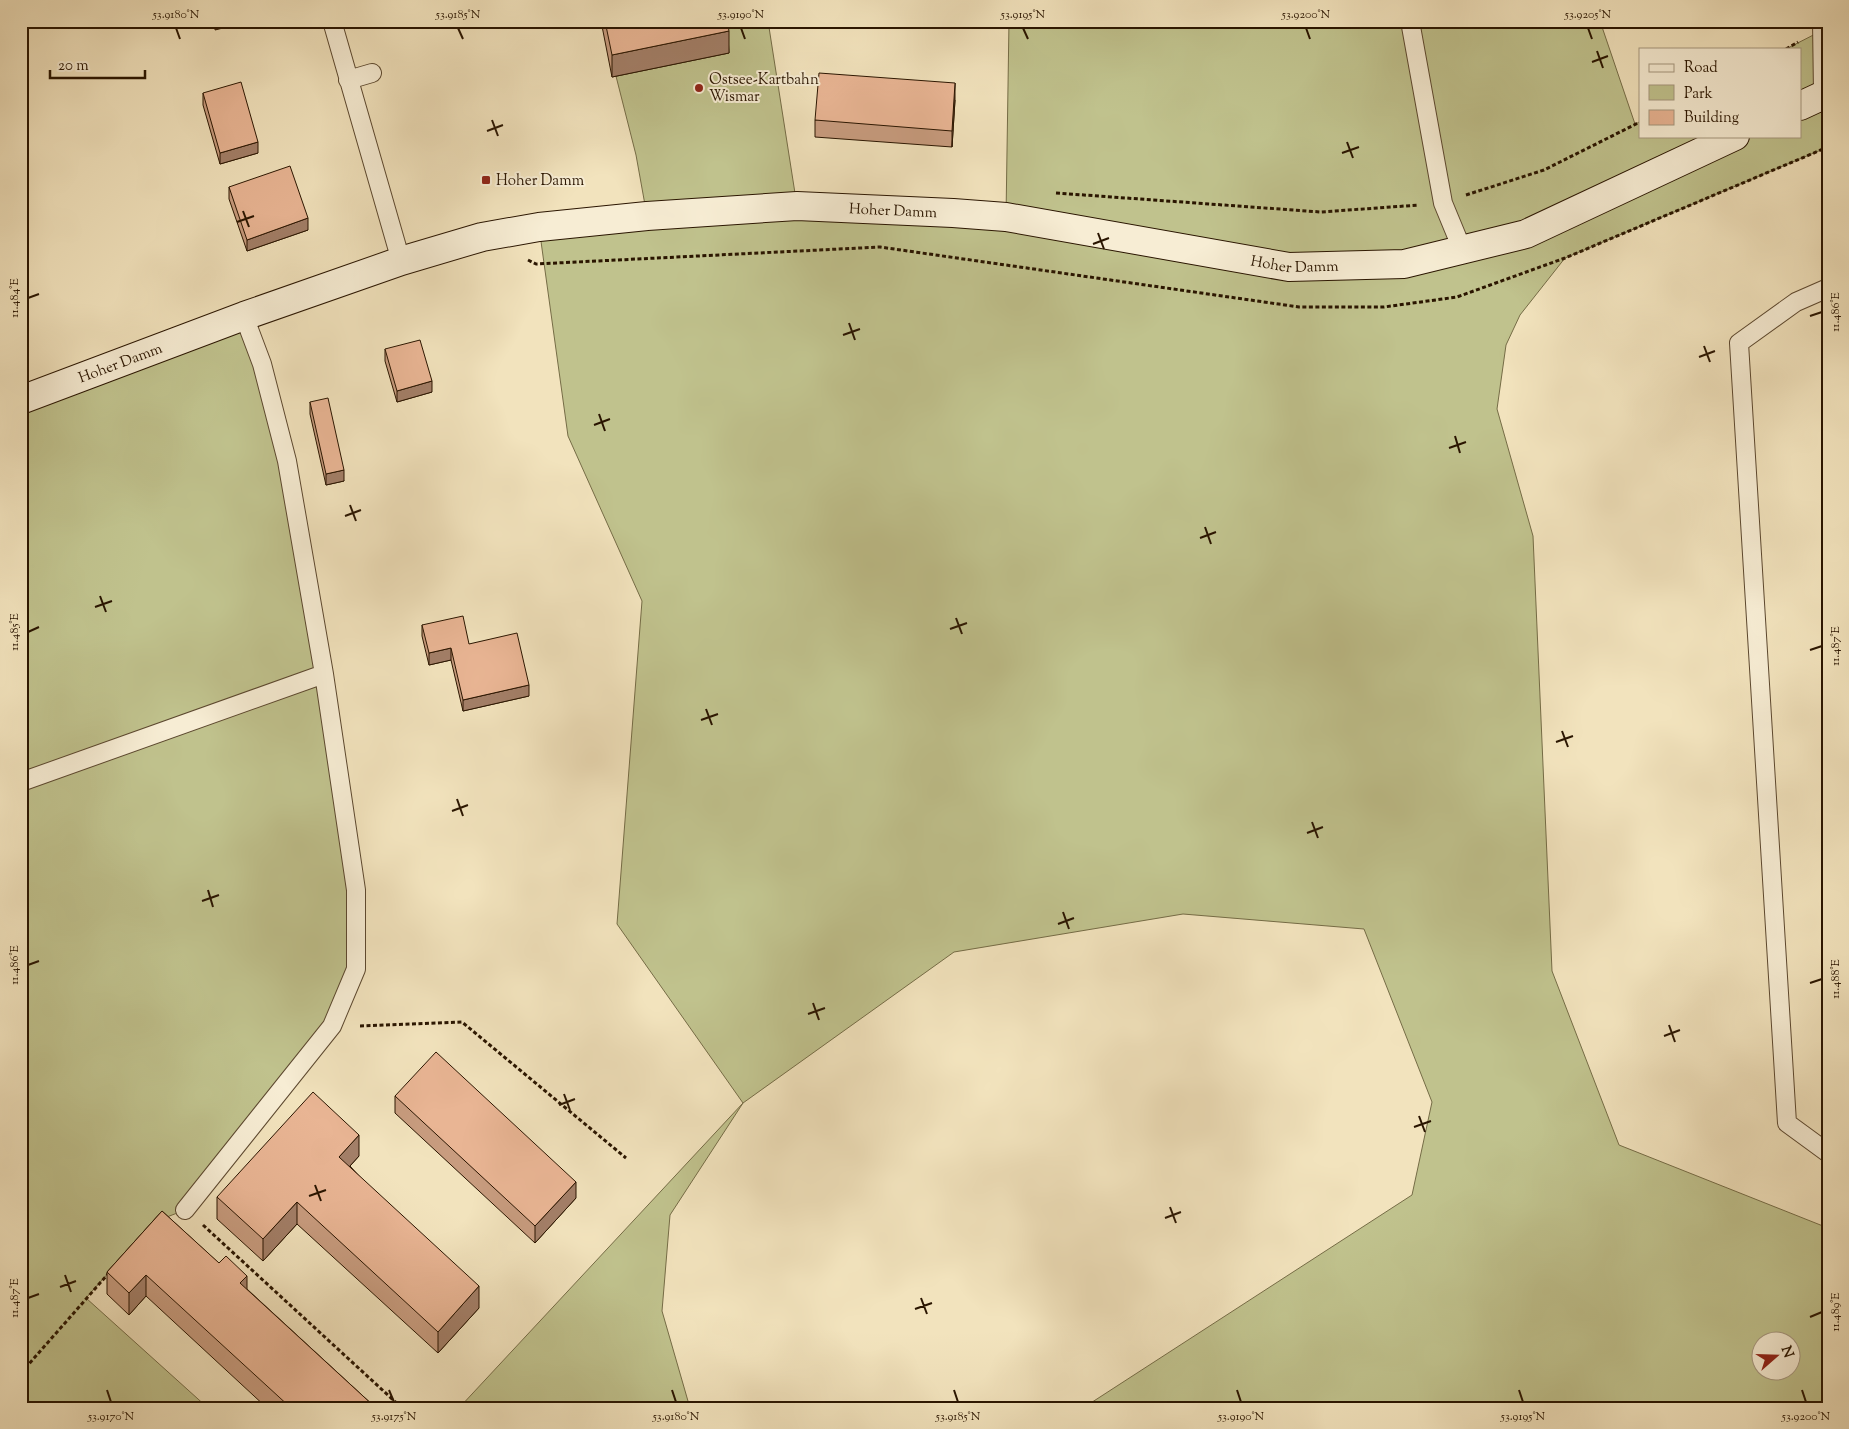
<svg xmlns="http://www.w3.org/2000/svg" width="1849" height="1429" viewBox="0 0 1849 1429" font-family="'Sorts Mill Goudy',serif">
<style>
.green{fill:#c0c28d;stroke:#756c46;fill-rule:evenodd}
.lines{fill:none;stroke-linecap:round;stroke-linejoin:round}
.service-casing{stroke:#5c482f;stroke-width:20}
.minor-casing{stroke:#5c482f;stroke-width:30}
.secondary-casing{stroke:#2a1500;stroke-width:30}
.path{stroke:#2a1500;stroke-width:3;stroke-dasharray:4 2.5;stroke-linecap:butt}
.service{stroke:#f7edd4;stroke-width:18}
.minor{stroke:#f7edd4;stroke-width:28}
.secondary{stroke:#f7edd4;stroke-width:28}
.wall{fill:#c89c7f;stroke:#2a1500}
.shaded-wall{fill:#a37f68;stroke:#2a1500}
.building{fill:#e9b594;stroke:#2a1500}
.ticks{fill:none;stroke:#2a1500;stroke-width:2}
.poi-dot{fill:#8f2418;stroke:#f7edd4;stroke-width:2}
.labels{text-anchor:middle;stroke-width:4;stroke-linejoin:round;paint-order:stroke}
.poi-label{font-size:15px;fill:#2a1500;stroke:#f7edd4;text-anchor:start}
.street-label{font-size:15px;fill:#2a1500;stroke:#f7edd4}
.neatline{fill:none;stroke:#2a1500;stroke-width:2}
.ticks-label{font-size:12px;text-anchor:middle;fill:#2a1500}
</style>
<rect width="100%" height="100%" fill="#f2e3bd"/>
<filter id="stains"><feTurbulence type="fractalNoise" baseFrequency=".004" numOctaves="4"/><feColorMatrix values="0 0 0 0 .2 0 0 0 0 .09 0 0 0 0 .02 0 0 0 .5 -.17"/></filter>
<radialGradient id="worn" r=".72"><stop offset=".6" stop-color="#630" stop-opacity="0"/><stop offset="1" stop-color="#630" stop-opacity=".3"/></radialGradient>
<!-- green -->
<path class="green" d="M602,21h166l29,185 209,11 3,-196h591l35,103 5,-2v14h160v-87h-14l41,-21 1,119 -263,111 -45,57 -14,30 -9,64 36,127 19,435 67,174 209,83v180h-745l329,-213 20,-93 -68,-173 -181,-15 -229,38 -211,151 -73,112 -8,96 28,97h-231l284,-305 -126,-179 25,-323 -74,-165 -29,-209 108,-11 -11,-61zM1762,1342h30v30h-30z
M244,316l18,48 62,310 32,295 -24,57 -147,184 -31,12 -68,76 122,110h-187v-1008z"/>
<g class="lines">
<!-- service casing -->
<g class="service-casing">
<path id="service" d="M332,21l69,240
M1410,21l33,182 19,46
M348,80l24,-7
M1828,288l-32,14 -57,41 48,780 41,30
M21,782l303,-108
M185,1210l147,-184 24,-57v-79l-32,-216 -37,-213 -25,-97 -18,-48"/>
</g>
<!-- minor casing -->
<g class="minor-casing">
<path id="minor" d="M1827,21l1,72"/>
</g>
<!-- secondary casing -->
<g class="secondary-casing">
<g id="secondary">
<path d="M1800,106l28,-13"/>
<path id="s1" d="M21,400l223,-84 157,-55 81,-24 57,-10 108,-11 150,-10 156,7 53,4 283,50 115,-3 122,-30 209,-98"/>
</g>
</g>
<!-- path -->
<path class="path" d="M1786,49l12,-7
M1056,193l265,19 98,-7
M1466,195l78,-25 96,-48
M528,260l8,4 344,-17 419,60h85l73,-10 108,-39 263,-111
M360,1026l102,-4 164,136
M203,1225l199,183
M21,1373l87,-99"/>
<!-- service -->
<use href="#service" class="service"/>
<!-- minor -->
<use href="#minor" class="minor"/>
<!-- secondary -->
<use href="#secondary" class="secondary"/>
</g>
<!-- wall -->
<path class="wall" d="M601,21h126l2,32 -117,24z
M203,93l55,60 -38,11 -17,-59z
M955,100l-3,47 -137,-10v-17z
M229,187l79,43 -61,21 -18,-52z
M385,349l47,43 -35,10 -12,-41z
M310,402l34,79 -18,4 -16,-71z
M422,625l47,19 60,52 -66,15 -12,-51 -22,5 -7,-29z
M395,1096l181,102 -41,45 -140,-130z
M359,1156l-9,10 129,142 -41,45 -141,-129 -34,37 -46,-42v-22z
M162,1211l85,78 129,119h-109l-121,-112 -17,19 -22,-21v-22z"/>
<!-- shaded-wall -->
<path class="shaded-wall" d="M227,21h16v2l-28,7v-6z
M438,21h22l-22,6z
M729,31v22l-117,24v-22z
M955,83v17l-3,47v-16z
M258,142v11l-38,11v-11z
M308,218v12l-61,21v-11z
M432,381v11l-35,10v-11z
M344,470v11l-18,4v-11z
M451,648v12l-22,5v-12z
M529,685v11l-66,15v-11z
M359,1135v21l-20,22v-21z
M576,1182v16l-41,45v-17z
M297,1202v22l-34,37v-22z
M146,1275v21l-17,19v-22z
M247,1276v22l-7,-15z
M479,1286v22l-41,45v-21z"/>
<!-- building -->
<path class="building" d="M214,21h13l-12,3z
M605,21h122l2,10 -117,24z
M819,73l136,10 -3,48 -137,-11z
M241,82l17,60 -38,11 -17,-60z
M290,166l18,52 -61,22 -18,-53z
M420,340l12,41 -35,10 -12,-42z
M328,398l16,72 -18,4 -16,-72z
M463,616l6,28 48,-11 12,52 -66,15 -12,-52 -22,5 -7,-28z
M436,1052l140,130 -41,44 -140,-130z
M313,1092l46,43 -20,22 140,129 -41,46 -141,-130 -34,37 -46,-42z
M162,1211l57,52 7,-7 21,20 -7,7 136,125h-85l-145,-133 -17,18 -22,-21z"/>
<!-- ticks -->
<path class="ticks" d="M176,28l4,11M458,28l5,11M741,28l4,11M1023,28l5,11M1306,28l4,11M1588,28l4,11M1597,51l6,17M1592,62l16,-6M492,120l6,16M487,131l16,-6M1347,142l6,16M1342,153l17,-6M243,211l6,16M237,222l17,-6M1098,233l6,16M1093,244l16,-6M28,298l11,-4M1810,316l12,-4M849,323l6,17M843,335l17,-6M1704,346l6,16M1699,357l16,-6M599,414l6,17M594,425l16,-6M1455,436l5,17M1449,448l17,-6M350,505l6,16M345,516l16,-6M1205,527l6,17M1200,538l16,-6M100,596l6,16M95,607l17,-6M956,618l6,16M950,629l17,-6M28,632l11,-5M1810,650l12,-4M706,709l6,16M701,720l17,-6M1562,731l6,16M1556,742l17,-6M457,799l6,17M452,811l16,-6M1312,822l6,16M1307,833l16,-6M208,890l5,17M202,901l17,-6M1063,912l6,17M1058,924l16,-6M28,965l11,-4M1810,983l12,-4M813,1003l6,17M808,1014l17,-6M1669,1025l6,17M1664,1036l16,-6M564,1094l6,16M559,1105l16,-6M1419,1116l6,16M1414,1127l17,-6M315,1185l6,16M309,1196l17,-6M1170,1207l6,16M1165,1218l16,-6M65,1275l6,17M60,1287l16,-6M28,1298l11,-4M921,1298l6,16M915,1309l17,-6M1810,1317l12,-5M107,1390l4,12M389,1390l5,12M672,1390l4,12M954,1390l4,12M1237,1390l4,12M1519,1390l4,12M1802,1390l4,12"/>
<!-- markers -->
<g class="poi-dot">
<circle cx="699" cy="88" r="5"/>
<rect x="481" y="175" width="10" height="10" rx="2.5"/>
</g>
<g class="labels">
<!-- poi labels -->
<g class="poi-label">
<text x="709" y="84">Ostsee-Kartbahn<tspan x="709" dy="17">Wismar</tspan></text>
<text x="496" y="185">Hoher Damm</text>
</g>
<!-- street labels -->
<g class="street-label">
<text dy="5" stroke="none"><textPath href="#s1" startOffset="902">Hoher Damm</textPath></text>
<text dy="5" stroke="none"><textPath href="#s1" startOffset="1308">Hoher Damm</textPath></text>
<text dy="5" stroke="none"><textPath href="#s1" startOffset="106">Hoher Damm</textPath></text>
</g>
</g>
<!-- margin -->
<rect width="1849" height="1429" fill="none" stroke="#f2e3bd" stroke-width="55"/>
<!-- legend -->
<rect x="1639" y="48" width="162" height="90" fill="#f7edd4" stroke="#a5977f"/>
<rect x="1649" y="64" width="25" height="8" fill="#f7edd4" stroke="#a5977f"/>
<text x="1684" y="72" font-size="15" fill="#2a1500">Road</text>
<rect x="1649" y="85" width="25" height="15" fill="#c0c28d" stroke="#a5977f"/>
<text x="1684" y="98" font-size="15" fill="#2a1500">Park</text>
<rect x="1649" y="110" width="25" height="15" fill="#e9b594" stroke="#a5977f"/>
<text x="1684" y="122" font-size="15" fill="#2a1500">Building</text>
<!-- north arrow -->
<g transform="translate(1776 1356) rotate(70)"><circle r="24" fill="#f7edd4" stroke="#a5977f"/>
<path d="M0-4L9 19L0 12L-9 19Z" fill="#8f2418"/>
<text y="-8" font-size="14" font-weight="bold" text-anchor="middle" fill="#2a1500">N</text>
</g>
<!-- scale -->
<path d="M50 70v8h95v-8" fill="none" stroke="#2a1500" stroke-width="2.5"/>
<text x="58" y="70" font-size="15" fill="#2a1500" stroke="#f7edd4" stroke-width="4" paint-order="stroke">20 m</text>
<rect x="28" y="28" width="1794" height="1374" class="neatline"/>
<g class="ticks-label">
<text x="176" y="18">53.9180°N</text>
<text x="458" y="18">53.9185°N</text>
<text x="741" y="18">53.9190°N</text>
<text x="1023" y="18">53.9195°N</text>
<text x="1306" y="18">53.9200°N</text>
<text x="1588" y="18">53.9205°N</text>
<text transform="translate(14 298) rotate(-90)" y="4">11.484°E</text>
<text transform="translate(1835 312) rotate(-90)" y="4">11.486°E</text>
<text transform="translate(14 632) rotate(-90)" y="4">11.485°E</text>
<text transform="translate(1835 646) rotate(-90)" y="4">11.487°E</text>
<text transform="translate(14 965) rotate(-90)" y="4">11.486°E</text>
<text transform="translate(1835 979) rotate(-90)" y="4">11.488°E</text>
<text transform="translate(14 1298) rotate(-90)" y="4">11.487°E</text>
<text transform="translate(1835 1312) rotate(-90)" y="4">11.489°E</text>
<text x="111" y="1420">53.9170°N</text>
<text x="394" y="1420">53.9175°N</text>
<text x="676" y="1420">53.9180°N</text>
<text x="958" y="1420">53.9185°N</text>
<text x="1241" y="1420">53.9190°N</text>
<text x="1523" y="1420">53.9195°N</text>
<text x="1806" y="1420">53.9200°N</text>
</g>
<rect width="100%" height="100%" filter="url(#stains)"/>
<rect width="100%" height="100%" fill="url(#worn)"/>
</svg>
